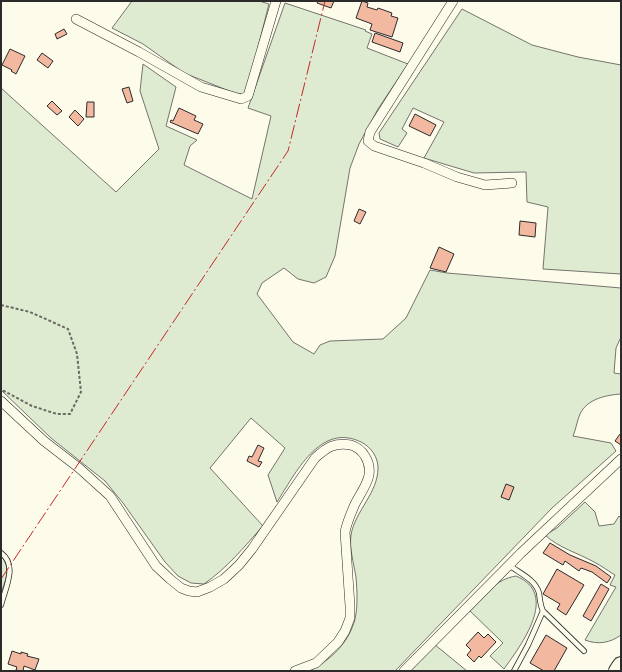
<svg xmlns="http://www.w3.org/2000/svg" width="622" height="672" viewBox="0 0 622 672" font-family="Merriweather,serif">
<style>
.green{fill:#deebd1;stroke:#74746e}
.building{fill:#f2b8a0;stroke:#2b2b2b}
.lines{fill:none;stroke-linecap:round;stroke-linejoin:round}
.lane-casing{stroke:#2b2b2b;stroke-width:6}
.street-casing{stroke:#2b2b2b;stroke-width:10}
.highway-casing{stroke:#2b2b2b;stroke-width:18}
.path{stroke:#6a6964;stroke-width:2;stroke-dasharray:3 2;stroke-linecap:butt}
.lane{stroke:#fdfbea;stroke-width:4.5}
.street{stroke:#fdfbea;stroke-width:9}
.highway{stroke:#fdfbea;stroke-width:16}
.power{stroke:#c62828;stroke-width:1;stroke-dasharray:14 3 2 3;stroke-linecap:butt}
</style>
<rect width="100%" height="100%" fill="#fdfbea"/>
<!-- green -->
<path class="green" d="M132,1h127l10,3 -22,86 -4,4h-6l-53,-21 -41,-29 -31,-16z
M285,3l81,27 -1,1 7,3 -5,14 41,16 -30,45 -19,35 -9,24 -15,88 -9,21 -12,6 -16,-4 -14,-11 -22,15 -5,11 36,48 21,12 6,-9 10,-4 53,-2 23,-21 24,-48 17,3 174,15v49l-5,11 -2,25 7,1v20c-15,1 -34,5 -41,20 -3,7 -4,15 -7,22l38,7 5,8 -64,57 -157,163h-87c21,-9 41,-28 47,-52 3,-13 2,-29 1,-42 -2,-12 -7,-30 -5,-42 4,-24 27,-42 27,-67 0,-11 -7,-21 -17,-26 -41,-20 -66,32 -84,60l-9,-27 17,-27 -34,-30 -41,50 53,58c-19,21 -36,42 -59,58l-13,-1 -13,-7 -13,-14 -42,-59 -18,-22 -54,-43 -50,-48v-302l115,104 43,-43 -19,-58 3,-27 33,23 -10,39 31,14 -7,6 -6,19 68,34 19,-83 -23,-8z
M462,9l70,36 46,12 43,8v209l-78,-5 5,-62 -21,-5 -1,-30 -52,1 -50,-15 20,-36 -31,-14 -11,21 5,4 -9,14 -18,-8 -1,-6z
M585,502l10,10 4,14 15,-2 5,-8 2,2v117c-11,8 -23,10 -36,5l31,-53 -6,-2 5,-10c-7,-4 -13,-9 -21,-13 -16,-9 -35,-14 -49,-27l12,-7z
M1,556c11,13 4,24 0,38z
M516,576c44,18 5,69 -12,93l-14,-13 13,-13 -35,-34c15,-13 28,-30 48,-33z
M434,644l33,27h-58z"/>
<!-- building -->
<path class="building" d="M318,1h16l-3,7 -14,-5z
M362,1l6,2 -1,4 10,3 1,-2 14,5 -1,3 7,2 -6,19 -22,-7 2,-6 -16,-6z
M64,29l3,5 -10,5 -2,-5z
M375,33l28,10 -3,9 -28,-10z
M10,49l15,7 -9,18 -5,-3 1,-1 -10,-5z
M42,53l11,8 -5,7 -11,-8z
M129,87l4,14 -6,2 -5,-14z
M52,101l10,10 -5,4 -10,-9z
M87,102h7v15h-8z
M179,108l17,8 -2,4 9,4 -5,10 -28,-12 1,-2 2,1z
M75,110l9,9 -6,7 -9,-9z
M415,114l21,11 -6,11 -21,-10z
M359,209l7,3 -6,12 -6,-3z
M520,221l16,2 -1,14 -16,-2z
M439,247l15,7 -8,18 -16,-4z
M620,434l1,1v10l-6,-4z
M258,445l6,3 -6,13 4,1 -3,5 -12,-6 2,-5 3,1z
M506,484l8,3 -5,13 -8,-3z
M550,543l20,12 26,11 15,11 -4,6 -15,-11 -11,-4 -2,3 -14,-10 -2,4 -20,-12z
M557,569l27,16 -18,30 -9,-6 3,-5 -17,-10z
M601,584l8,5 -18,32 -8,-5z
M478,632l6,6 4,-4 8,8 -15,16 -2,-2 -5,6 -7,-7 4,-5 -5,-5z
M546,635l21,13 -13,23h-10l-14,-8z
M12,651l9,3v-2l7,2 -1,2 12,3 -4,11 -11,-4 -1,5h-2l-5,-1 1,-3 -9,-3z"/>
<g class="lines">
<!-- lane casing -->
<g class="lane-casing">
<path id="lane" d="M1,553c17,12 4,36 0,52
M509,565c10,8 26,14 30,28 1,6 1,12 4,18l41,40
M514,671l14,-26 15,-34"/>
</g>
<!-- street casing -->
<g class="street-casing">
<path id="street" d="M453,1l-83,131 -2,9 6,5 50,17 33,14 28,8 27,-2
M76,19l63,33 62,35 40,12 7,-3 28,-95
M1,401l43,40 35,27 31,28 46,70 14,13 11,9 8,3 8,1 13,-5 14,-8 15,-14 13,-16 63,-91c12,-11 20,-16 36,-13 6,2 11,6 14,11 11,18 -1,31 -10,48 -4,9 -8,18 -10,28l5,74v12l-5,13 -7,11 -22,21 -21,8
M404,671l117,-118 100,-94"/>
</g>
<!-- highway casing -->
<g class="highway-casing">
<path id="highway" d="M617,671l4,-6"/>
</g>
<!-- path -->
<path class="path" d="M1,305l29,7 38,17 9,25 4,38 -11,22h-13l-25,-8 -28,-15 -3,-1"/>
<!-- lane -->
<use href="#lane" class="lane"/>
<!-- street -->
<use href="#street" class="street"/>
<!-- highway -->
<use href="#highway" class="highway"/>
<!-- power -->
<path class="power" d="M1,579l287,-428 37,-150"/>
</g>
<!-- border -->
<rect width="622" height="672" fill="none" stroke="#2b2b2b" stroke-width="4"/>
</svg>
